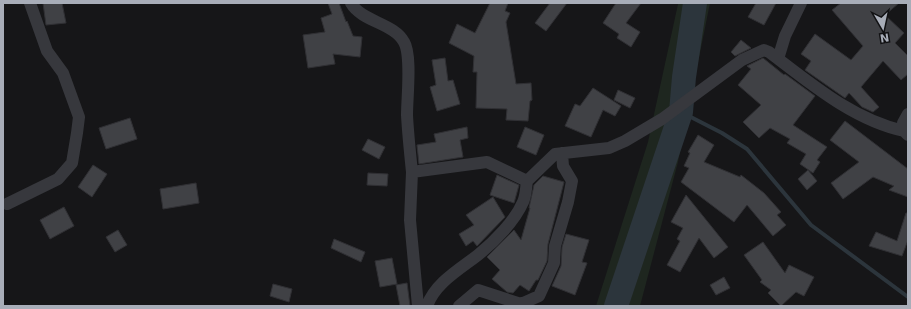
<svg xmlns="http://www.w3.org/2000/svg" width="911" height="309" viewBox="0 0 911 309" font-family="'DejaVu Sans',sans-serif">
<style>
.green{fill:#1e261f}
.lines{fill:none;stroke-linecap:round;stroke-linejoin:round}
.stream{stroke:#2c353c;stroke-width:4}
.river{stroke:#2c353c;stroke-width:24}
.building{fill:#404145;stroke:#303034}
.street{stroke:#37383d;stroke-width:12}
</style>
<rect width="100%" height="100%" fill="#161618"/>
<!-- green -->
<path class="green" d="M710,3l-32,159 -38,144h-44l52,-164 30,-138z"/>
<g class="lines">
<!-- stream -->
<path class="stream" d="M681,112l41,21 25,16 64,76 97,72"/>
<!-- river -->
<path class="river" d="M616,306l65,-194 3,-35 11,-74"/>
</g>
<!-- building -->
<path class="building" d="M43,3h19l4,20 -20,2z
M328,3h11l7,19 1,-1 6,15 9,1 -2,20 -27,-3 2,10 -27,4 -5,-33 22,-3 -4,-14 11,-4z
M490,3h18l-3,8 5,2 -4,9 10,62 15,-1 1,17 -2,1 -2,20 -22,-1 1,-11 -31,-1 1,-36h-4l1,-16 -25,-13 8,-19 18,9z
M550,3h17l-21,28 -11,-8z
M616,3h25l-15,20 14,9 -9,15 -14,-9 2,-4 -16,-11z
M756,3h20l-12,22 -16,-8z
M841,3h58l-14,12 19,18 -9,10 13,13v18l-7,6 -18,-19 -22,26 18,20 -6,5 -11,-5 -13,-14 -4,5 -40,-28 6,-9 -10,-7 14,-20 36,26 12,-14 -31,-36z
M741,40l10,8 -16,8 -4,-4z
M445,58l3,23 5,-1 7,24 -23,7 -7,-24 6,-2 -4,-25z
M763,58l21,17 1,-1 30,22 -22,29 34,22 -10,13 3,2 -7,11 -13,-9 6,-10 -19,-11 3,-4 -20,-11 -11,10 -16,-16 18,-17 -23,-20 13,-16 -4,-3z
M593,88l28,18 -6,10 -12,-6 -12,27 -26,-11 10,-22 5,2z
M618,90l17,8 -5,10 -16,-8z
M130,118l7,21 -31,10 -7,-21z
M845,121l63,48v28l-19,-7 5,-4 -21,-9 -30,22 -12,-16 28,-21 -29,-22z
M467,127l1,11 -8,2 3,17 -44,7 -2,-19 19,-3 -2,-8z
M525,127l19,8 -8,20 -19,-8z
M698,135l16,10 -10,17 36,15 1,-2 23,18 17,19 -4,3 9,10 -13,11 -26,-31 -13,17 -53,-40 8,-14 -5,-2 6,-13 -2,-1z
M368,139l17,8 -6,12 -17,-9z
M93,165l14,9 -15,23 -14,-10z
M808,170l9,11 -10,9 -9,-11z
M368,173l20,1 -1,12 -20,-1z
M497,175l22,10 -5,18 -24,-8z
M543,176l21,6 -16,62 -1,17 -9,19h-2l-7,11 -9,-6 -7,8 -6,-1 -15,-13 8,-9 -13,-13 27,-27 7,10 9,-32h-1l5,-23z
M196,183l3,20 -36,6 -3,-20z
M686,195l42,52 -14,11 -15,-20 -19,34 -13,-7 13,-24 -3,-2 6,-11 -12,-6z
M493,197l12,20 -28,29 -4,-5 -7,5 -7,-12 15,-9 -8,-10z
M64,207l10,19 -24,13 -10,-19z
M906,213h2v27l-6,16 -33,-10 7,-14 21,9z
M118,230l9,15 -12,7 -9,-15z
M566,234l23,6 -7,22 5,1 -12,32 -23,-9 9,-20 1,-19z
M334,239l31,13 -4,10 -30,-14z
M763,242l22,31 4,-8 25,12 -10,19 -8,-4 -15,14 -13,-13 3,-3 -11,-8 2,-2 -18,-25z
M392,258l5,26 -17,3 -5,-26z
M724,277l6,11 -14,7 -6,-10z
M407,283l3,23h-10l-4,-21z
M273,284l19,5 -3,13 -19,-6z"/>
<g class="lines">
<!-- street -->
<path class="street" d="M351,3c11,19 43,20 53,39 8,13 3,55 3,73 1,19 3,38 5,57l75,-10 40,19 28,-27 54,-6 16,-7 37,-22 80,-59 22,-10 5,2c41,31 84,68 135,79
M778,59l7,-23 16,-33
M908,114l-5,9 1,8 4,4
M412,172l-2,48 8,86
M7,204l51,-25 14,-16 5,-30 2,-16 -16,-44 -16,-22 -17,-48
M427,306c8,-23 33,-37 51,-51 16,-13 37,-34 45,-53 3,-6 3,-15 4,-21
M459,306l19,-16 43,14 18,-8 15,-33 1,-17 13,-44 4,-21 -9,-15 -1,-13"/>
</g>
<!-- border -->
<rect width="911" height="309" fill="none" stroke="#a8adb8" stroke-width="8"/>
<!-- north arrow -->
<g transform="translate(883 28) rotate(171)" stroke="#111113" stroke-width="3" paint-order="stroke">
<path d="M0-3L7 15L0 10L-7 15Z" fill="#a8adb8"/>
<text y="-6" font-size="11" font-weight="bold" text-anchor="middle" fill="#a8adb8">N</text>
</g>
</svg>
